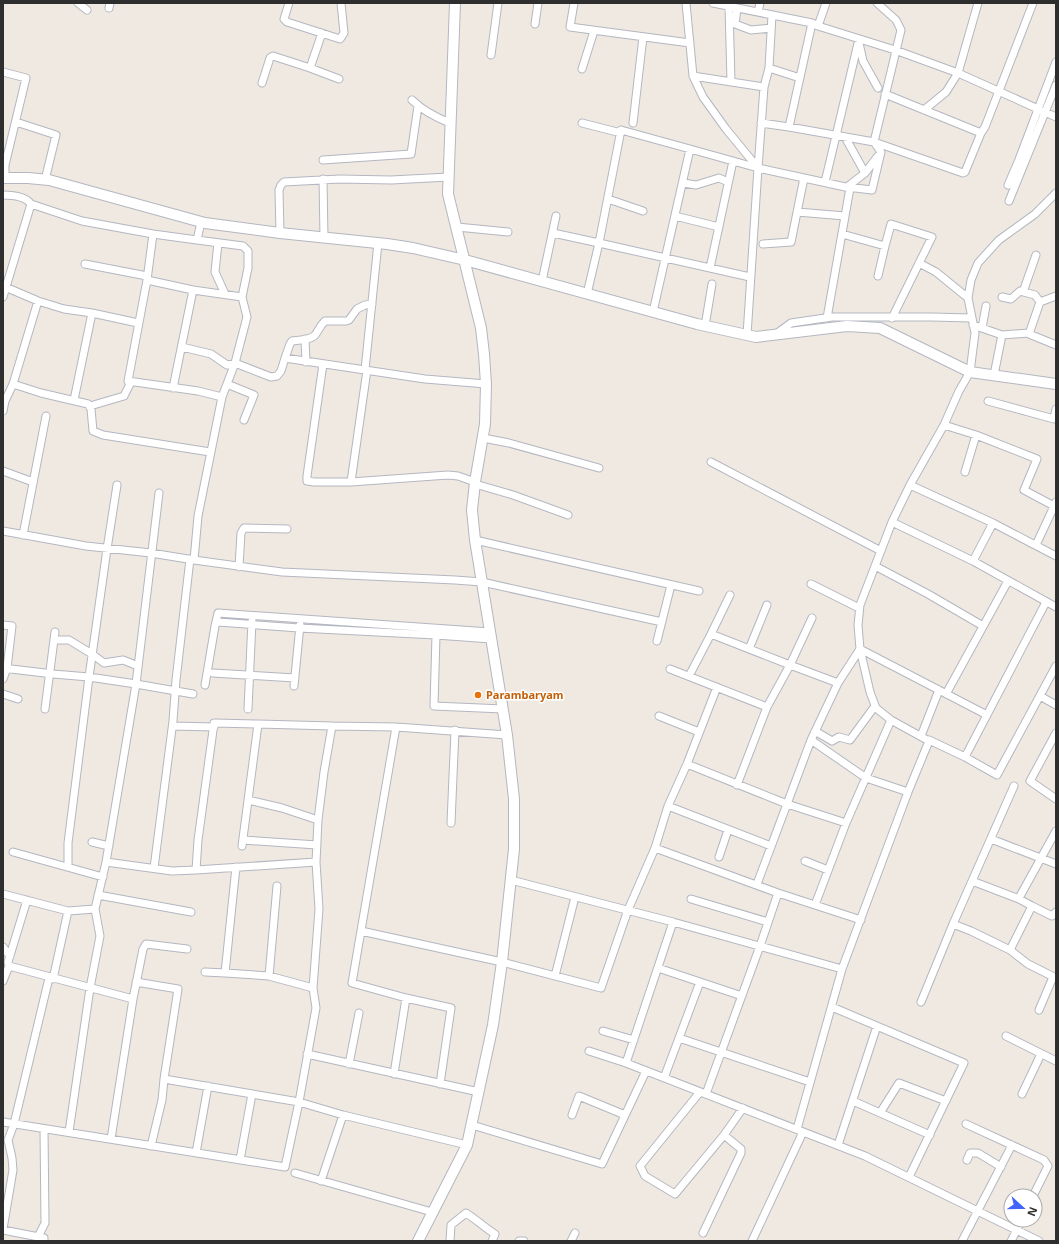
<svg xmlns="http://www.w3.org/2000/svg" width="1059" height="1244" viewBox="0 0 1059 1244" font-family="'Noto Sans',sans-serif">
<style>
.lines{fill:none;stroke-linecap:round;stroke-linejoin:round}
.street-casing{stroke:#b4b7c1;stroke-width:9}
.secondary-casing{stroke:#b4b7c1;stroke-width:12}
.street{stroke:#fff;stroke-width:7}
.secondary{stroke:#fff;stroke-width:10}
.food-dot{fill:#e8710a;stroke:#fff;stroke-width:1.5}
.labels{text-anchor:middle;stroke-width:3;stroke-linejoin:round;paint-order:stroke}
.food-label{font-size:11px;font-weight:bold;fill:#c56008;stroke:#fff;text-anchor:start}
</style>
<rect width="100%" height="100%" fill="#efe9e1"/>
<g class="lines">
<!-- street casing -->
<g class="street-casing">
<path id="street" d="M78,3l9,7
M289,3l-5,16 3,3 53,17 4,-6 -3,-30
M574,3l-4,24 120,16
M686,3l7,73 10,21 23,32 32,39
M713,3l99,20 6,3 77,24 63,23 98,44
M729,6l2,76
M109,8l1,-5
M737,8l-2,16 16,6 20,-2
M758,12l2,-9
M535,24l3,-21
M818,26l8,-23
M859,43l4,18 15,27
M491,55l7,-52
M310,68l12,-35
M769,68l31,10
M582,69l12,-38
M3,72l23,6 -21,87v13
M693,76l71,11 -6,81
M262,83l8,-25 3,-2 37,12 29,11
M764,87l5,-19 3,-53
M885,94l96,39
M412,100c11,11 23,17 38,23
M924,110l22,-18 12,-19 20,-70
M16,122l40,13 -11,45
M582,123l39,10
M633,123l10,-86
M761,123l28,4 85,15 89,31 2,-1 16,-39 4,-6 48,-124
M789,127l23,-104
M845,137l20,36
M323,160l88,-6 7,-48
M323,179l1,59
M825,182l34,-143
M683,183l13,2 23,-7 9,4
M1008,185l10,-23 38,-100
M847,187l25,3 9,-38 -7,-10 27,-112 -5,-10 -19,-17
M847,187l18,-14 13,-17
M1056,193l-21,21 -36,26 -21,23 -7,17 -3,18 7,35 -5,39 -11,19 -15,34 -34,60 -18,37 81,39 83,46
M3,195c9,0 22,1 28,9l51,17 71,13
M608,199l35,12
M1009,201l47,-116
M797,212l48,4
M675,216l44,11
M457,227l51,5
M280,233l-1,-43 2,-5 3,-3 56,-3 51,1 58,-3
M553,233l46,10 22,-113 69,19
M842,234l43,12
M197,240l46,6 5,5v17l-6,29 5,20 -12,46 -13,34
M218,243l-3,29 10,22
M763,244l28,-2 13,-64
M919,263l17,9 32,26
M85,264l62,12
M710,268l23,-107
M878,276l7,-30 6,-22 41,13 -40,81
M147,280l46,10 49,7
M542,281l14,-65
M3,286l35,15 26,8 28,4 46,10
M1023,292l13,-37
M587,294l12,-51 151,34
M1056,296l-16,6 -11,32 27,11
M3,297l28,-93
M1002,297l9,2 9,-8 15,4 5,7
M653,312l37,-163 68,19
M973,325l29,10 27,-2
M705,326l7,-42
M982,328l4,-22
M776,334l15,-11 41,-6h99l41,1
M747,335l11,-167 92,20 -23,130
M305,339l1,23
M182,347l29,7 16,11 8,-2 36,14 6,-1 4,-5 4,-13 140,21 61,5
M285,358l5,-14 2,-3c7,-1 19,-1 23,-6 4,-5 4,-8 10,-14h21l3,-1 8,-11 8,-4 7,-1
M323,364l-16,112v5l7,1h37l97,-7 10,1 17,6
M365,370l13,-127
M994,375l8,-40
M13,384l28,9 47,11 3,5 2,22 10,4 107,17
M227,384l27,11 -10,25
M173,388l20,-98
M74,400l18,-87
M988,401l66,18 2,-10
M90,406l34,-10 7,-14
M3,411l2,-10 8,-17 25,-83
M944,425l32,10 61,24 -13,31 30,16
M483,438l26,5 90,25
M711,462l170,89
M3,471l30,11
M965,472l11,-37
M351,482l16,-112
M475,484l38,11 55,20
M117,485l-10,64 -18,128 47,7 23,-191
M910,485l83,38 63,33
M3,531l83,15 65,7 43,7 88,12 173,8 27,2 180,40
M23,535l23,-119
M475,540l224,51
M1036,545l20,-43
M194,560l4,-44 24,-119 -24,-6 -70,-10 19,-101 6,-46 44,6 4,-18
M973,561l20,-38
M875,566l53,28 55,32
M239,567l2,-34 3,-5 43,1
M811,584l48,24
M218,622l81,6 137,7 -2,71 69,3
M3,625l9,1 -5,42 -4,11
M711,634l79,31 22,-47
M436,635l55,4
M54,640h15l23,14 12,9 19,-3 15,6
M657,641l14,-56
M749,649l18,-44
M3,668l50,6 36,3 -21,166v24
M670,669l97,38 23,-42 48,18 22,-34 127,66
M213,673l82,5
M689,676l22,-42 19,-39
M205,685l10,-59 3,-13 272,19
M294,686l6,-61
M3,694l15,5
M193,694l-57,-10 -30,178 66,9 24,-1 2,-30 16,-117 44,1
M946,694l62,-113
M1040,696l16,9
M45,709l10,-77
M248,709l4,-88
M659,716l40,16
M173,726l41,1
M396,727l-44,256 54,15 45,10 -11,76
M815,731l17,10 7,-4 11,3 25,-34
M1056,733l-26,48 26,18
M921,736l18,-46
M811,740l55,38 42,14
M929,740l36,17 32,18 59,-109
M965,757l81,-155
M687,764l100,40 59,19 45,-103
M737,785l30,-78
M248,800l34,8 36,12
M668,806l103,40
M451,823l4,-93
M1056,831l-37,67v1l13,7 -22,44 18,14 28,14
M991,839l65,25
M243,840l74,5
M92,842l17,4
M242,846l16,-122 74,2
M655,848l123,45 83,27
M13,852l90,25
M719,857l9,-27
M805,861l23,9
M236,867l-11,106 44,3 44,12 3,20 -17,94 44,13 124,30
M154,868l19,-147 3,-41 14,-121
M196,870l120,-8
M511,880l162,42 -47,141 239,93 174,85
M972,881l47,18
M757,884l54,-144 27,-57
M3,894l65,17
M98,895l93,17
M691,899l77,23
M815,905l31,-82
M1032,906l20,10 4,-4
M673,922l169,47 -45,160
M953,924l18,7 39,19
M361,931l141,31 99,26 27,-78 27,-62 13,-42 19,-42 30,-77
M3,947l7,9
M9,966l124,33
M658,968l84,28
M842,969l66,-177 21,-51 -38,-21 -15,-12 -6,-16 -10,-43 -2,-24 2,-20 32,-83
M205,972l20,1
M269,976l8,-90
M555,976l20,-79
M53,979l15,-68 27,-2 11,-47
M3,981l6,-15 -1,-4 19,-62
M313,988l6,-79 -3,-47 2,-42 6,-48 8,-46 64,1 111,8
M921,1002l32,-78 61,-138
M832,1007l132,56 -55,114
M1039,1010l14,-33
M603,1031l31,9
M1006,1036l50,25
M679,1038l131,44
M589,1051l37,12
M307,1054l172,38
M349,1064l10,-51
M394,1074l12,-76
M664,1078l36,-96
M700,1092l-60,74 5,10 30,18 49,-59 19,-27
M706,1094l54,-148 18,-53
M1022,1094l19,-40
M853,1101l77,34
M880,1113l19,-30 47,18
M572,1115l7,-19 46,19
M3,1122l282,45 14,-65 -135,-23 14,-90 -42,-7
M966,1124l78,36 4,6 -15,30
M472,1125l130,39 44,-93
M69,1132l21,-144 10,-52 -5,-27
M111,1139l22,-140 10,-50 3,-5 41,5
M838,1145l39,-119
M151,1146l11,-46 2,-21
M196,1153l12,-67
M240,1160l12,-66
M967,1160l3,-7h8l23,14
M295,1173l137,39
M321,1181l22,-66
M3,1229l10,-59 -1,-12 -4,-18 6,-16 35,-146
M3,1230l41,8v3
M703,1233l38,-80v-4l-17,-14
M38,1237l7,-14 -1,-94
M450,1241l1,-16 15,-12c11,7 19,15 29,21l-3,7
M519,1241h5
M571,1241l4,-8
M752,1241l51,-109
M962,1241l50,-96
M1011,1241l11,-21"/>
</g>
<!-- secondary casing -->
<g class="secondary-casing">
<path id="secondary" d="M3,178h25l21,2 156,43 75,10 107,11 26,4 52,12 232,64 59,13 91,-11 33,2 90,44 86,12
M418,1241l49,-96 26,-120 9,-63 12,-113v-50l-7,-64 -32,-195 -3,-30 3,-28 10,-58 1,-40 -2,-30 -3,-26 -33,-134 7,-191"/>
</g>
<!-- street -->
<use href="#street" class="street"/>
<!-- secondary -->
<use href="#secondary" class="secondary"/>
</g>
<!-- markers -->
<circle class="food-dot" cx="478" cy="695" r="4"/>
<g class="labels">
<!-- food labels -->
<g class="food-label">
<text x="486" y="699">Parambaryam</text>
</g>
</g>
<!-- border -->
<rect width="1059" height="1244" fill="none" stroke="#2e2e2e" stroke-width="8"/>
<!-- north arrow -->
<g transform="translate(1023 1208) rotate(111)"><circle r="19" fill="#ffffff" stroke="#ababab"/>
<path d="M0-3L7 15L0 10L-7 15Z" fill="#4264fb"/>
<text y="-6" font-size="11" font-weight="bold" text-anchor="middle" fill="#2e2e2e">N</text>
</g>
</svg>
